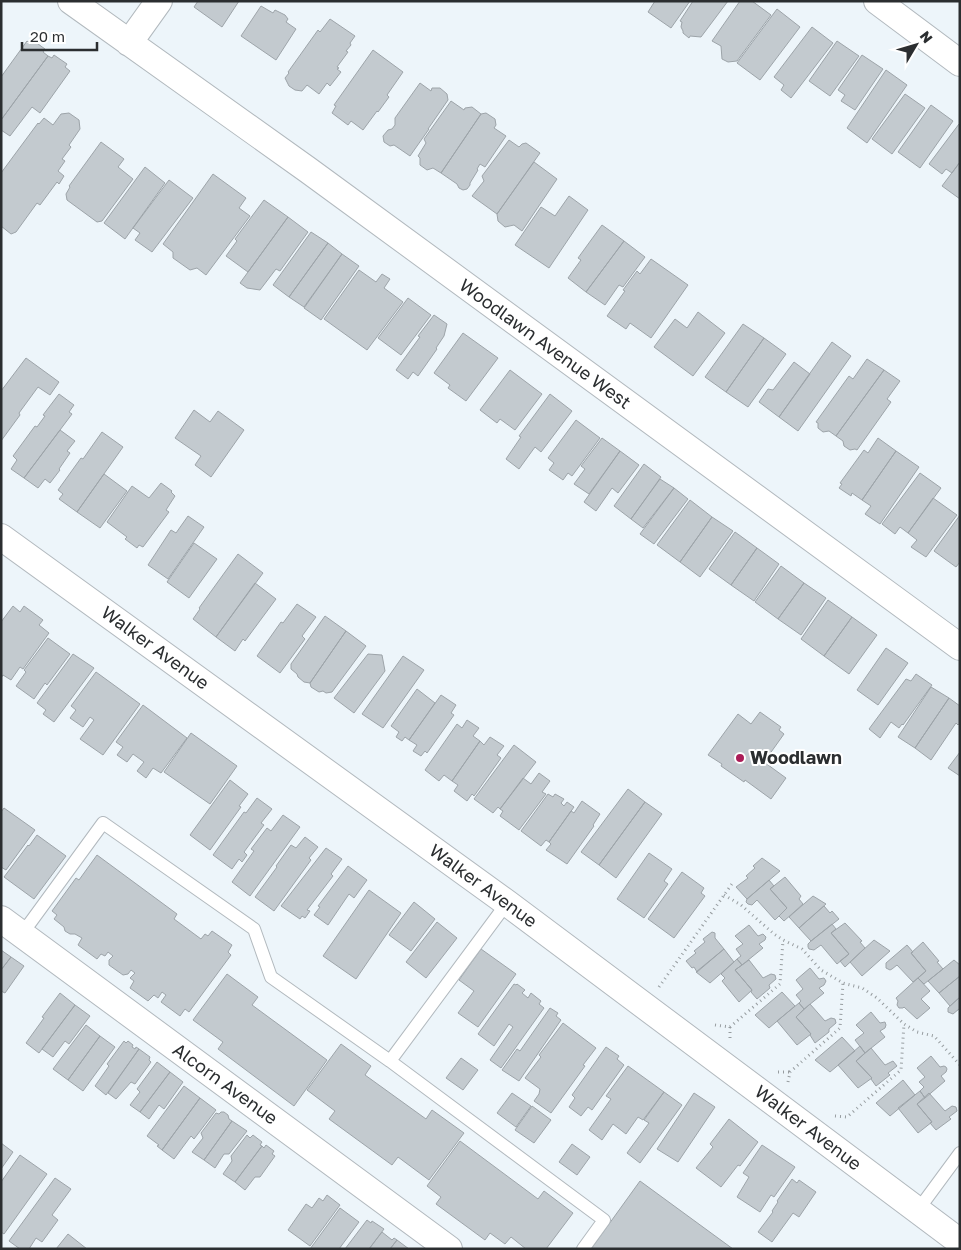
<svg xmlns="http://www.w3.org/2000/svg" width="961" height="1250" viewBox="0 0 961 1250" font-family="'Golos Text',sans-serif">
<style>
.building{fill:#c3cacf;stroke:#9da4a9}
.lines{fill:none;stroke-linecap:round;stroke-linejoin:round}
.lane-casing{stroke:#b2b9be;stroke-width:14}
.street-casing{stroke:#b2b9be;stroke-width:28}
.path{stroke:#979da0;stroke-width:3;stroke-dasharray:1 4;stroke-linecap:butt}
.lane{stroke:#fff;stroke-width:12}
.street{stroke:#fff;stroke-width:26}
.poi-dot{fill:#ab1d58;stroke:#fff;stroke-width:2}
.labels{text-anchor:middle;stroke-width:4;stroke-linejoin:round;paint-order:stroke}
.street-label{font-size:18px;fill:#2b2e30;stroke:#fff}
.poi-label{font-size:18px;font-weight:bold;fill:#2b2e30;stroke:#fff;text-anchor:start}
</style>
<rect width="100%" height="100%" fill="#edf5fa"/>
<!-- building -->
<path class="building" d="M198,1h41l-17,26 -28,-20z
M655,1h35l-19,27 -23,-16z
M693,1h35l-27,36 -11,-1 -1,2 -6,-5v-2l-2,-4 1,-5 -2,-1z
M740,1h12l19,14 -34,46 -9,1 -6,-3 -1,-13 -9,-5z
M261,6l12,7 2,-3 10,5 3,4 -2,3 10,7 -20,31 -35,-24z
M777,9l23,18 -40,53 -23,-17z
M330,19l25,17 -5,7 1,2 -5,6 2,1 -11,15 2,1 -2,1 4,3 -11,14 -3,-3 -8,11 -12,-9 -5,6 -7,-1 -6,-4 -4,-8 4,-5 -1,-1 30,-42 2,2z
M812,27l21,16 -42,55 -10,-8 3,-5 -10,-8z
M27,41l4,3 3,-3 11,8 -2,3 5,4 -47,64v-43z
M837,41l22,15 -29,40 -21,-15z
M373,50l30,22 -16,23 2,2 -11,15 -1,-1 -14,19 -12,-9 -3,4 -16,-12 4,-7 -2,-1z
M54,55l13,9 -2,3 5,4 -30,42 -8,-6 -22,29 -9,-6v-10l47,-64 4,2z
M862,55l21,14 -28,41 -14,-9 4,-6 -7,-5z
M886,70l21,15 -40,58 -20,-15z
M420,83l11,8 1,-3h8l7,6 1,6 -20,29h1l-19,27 -16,-11 -4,1 -6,-4 -1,-6 5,-6 4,-1 3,-4v-7z
M905,94l20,14 -33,46 -20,-15z
M451,101l13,9 1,-2 7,-1 9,7 -40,59 -8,-5 -6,2 -7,-5v-7l-2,-2 8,-13 -2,-4z
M931,105l22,16 -33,47 -22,-16z
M69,113l10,7 1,9 -11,16 2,2 -9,12 3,2 -7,10 6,5 -5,8 -2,-2 -17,23 -3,-2 -21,29 -5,2 -10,-8v-53l37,-50 1,1 5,-6 9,7 8,-11z
M486,113l9,6 1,6 -2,3 12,8 -21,31 -5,-3 -3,5 1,1 -8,13v2l-3,4 -4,1 -4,-2 -2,-4 -16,-11 40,-59z
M959,124h1v38l-8,11 -6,-4 -4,5 -13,-10z
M509,140l10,7 3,-3 4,-1 14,10 -43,61 -25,-18 12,-15 -2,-5z
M101,142l23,17 -6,8 15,12 -31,42 -5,1 -30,-22 -1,-6 4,-7 -1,-1z
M534,162l23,17 -35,52 -8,-6 -9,2 -7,-6 -1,-7z
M960,162v37l-18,-13z
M145,167l20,16 -40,56 -21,-16z
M213,174l33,24 -7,10 11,8 -44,59 -9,-7 -7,2 -17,-12v-6l-10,-8z
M169,180l24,18 -41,54 -17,-12 5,-7 -7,-5z
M569,196l19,14 -39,58 -34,-23 26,-38 14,9z
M264,200l24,17 -40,55 -22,-16 11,-15 -2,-2z
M288,217l20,15 -28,39 -4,-2 -16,21 -13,-2 -7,-5z
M602,225l22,16 -38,51 -18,-14 13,-18 -3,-2z
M311,232l17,11 -39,54 -16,-12z
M624,241l21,16 -22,30 -4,-2 -14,20 -19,-13z
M328,243l14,11 -38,53 -15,-10z
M342,254l17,12 -38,54 -17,-12z
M651,259l37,26 -37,53 -21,-15 -4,6 -19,-13 18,-25 -2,-1 14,-19 3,3z
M359,270l17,12 6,-8 8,5 -6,9 19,14 -36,48 -43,-31z
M408,298l23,17 -30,40 -23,-17z
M698,312l27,21 -32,43 -39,-29 21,-28 12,9z
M434,315l13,9 -3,12 -8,12 1,1 -19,27 -5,-4 -5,7 -12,-9 24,-33 -2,-1z
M743,324l21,14 -38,54 -21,-15z
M463,333l35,25 -32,43 -18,-13 2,-3 -16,-12z
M764,338l22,16 -38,53 -22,-15z
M832,342l19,14 -53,75 -19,-14z
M26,358l33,24 -9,13 -12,-8 -19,26 1,2 -19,26v-50z
M867,359l17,11 -48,66 -7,-5 -6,1 -5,-4v-5l-2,-1 33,-46 4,3z
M794,362l16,12 -31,43 -20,-15 9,-13 5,1z
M510,370l32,24 -27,36 -15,-11 -3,4 -17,-13z
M884,370l16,11 -13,18 4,3 -34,48 -2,-1 -5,1 -6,-4 -1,-5 -7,-5z
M59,394l15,11 -5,7 3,2 -48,64 -13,-9 6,-9 -4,-4 22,-30 2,1 8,-11 -2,-1z
M550,394l22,17 -31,41 -6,-5 -16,22 -13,-10 15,-22 -2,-1z
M194,410l16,12 8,-11 26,19 -33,47 -16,-12 6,-9 -26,-18z
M576,420l24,18 -28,38 -4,-3 -5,7 -14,-10 5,-7 -6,-5z
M60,430l15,11 -8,10 3,2 -11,16 1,1 -10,13 -5,-4 -7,9 -14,-10z
M102,432l21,15 -46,65 -18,-13 4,-5 -5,-4 23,-32 2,1z
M602,438l18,13 -31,43 -15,-10 11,-15 -4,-3z
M878,438l18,13 -34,49 -10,-7 -1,3 -12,-8 3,-4 -2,-1 24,-33 4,3z
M620,451l19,14 -21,28 -6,-5 -16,23 -12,-9z
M896,451l23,16 -39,57 -15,-10 6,-8 -9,-6z
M644,464l17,13 -30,42 -17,-13z
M920,473l21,15 -33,45 -8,-6 -5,7 -13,-10z
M104,474l23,17 -27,37 -23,-16z
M660,479l14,9 -31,40 -12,-9z
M161,483l11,8 -1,1 4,4 -9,14 3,2 -26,35 -4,-2 -2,3 -12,-9 2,-2 -20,-15 25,-36 17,12z
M674,488l14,11 -34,45 -14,-10z
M933,498l24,17 -31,42 -15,-10 6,-7 -9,-7z
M690,500l22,17 -32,45 -23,-17z
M960,515v47l-4,5 -22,-16z
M188,516l16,11 -36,52 -20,-14 23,-35 5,3z
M712,517l21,14 -33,46 -20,-15z
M735,532l22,16 -26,37 -22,-16z
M194,543l23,16 -28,39 -22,-16z
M757,548l22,16 -25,37 -23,-16z
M238,554l25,19 -47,64 -23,-18 7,-10 -1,-1z
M781,566l23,17 -26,36 -23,-17z
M255,583l21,16 -31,42 -2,-2 -8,12 -19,-14z
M804,583l22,15 -25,37 -23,-16z
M828,600l24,17 -28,39 -23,-17z
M297,604l19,13 -14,19 3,3 -25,34 -23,-17 24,-34 2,1z
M13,606l7,6 4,-6 19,14 -4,5 10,8 -26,36 -3,-2 -9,13 -8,-5 -2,3v-56z
M325,616l21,15 -36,52 -6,-1 -6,-5 -1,-3 -6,-5v-5z
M852,617l25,18 -28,39 -25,-18z
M346,631l20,15 -34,46 -6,1 -3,-2 -4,1 -8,-5 -1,-4z
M48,638l22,16 -23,31 -2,-2 -11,16 -18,-13 10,-14 -2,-2z
M886,648l22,15 -30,42 -21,-15z
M73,654l21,14 -40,54 -11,-8 3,-4 -9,-7z
M368,654l14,1 3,16 -31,42 -20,-15z
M403,656l21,14 -41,58 -21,-14z
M96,672l44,32 -37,51 -23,-16 14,-19 -4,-3 -7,10 -13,-9 6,-8 -5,-4z
M916,674l16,11 -29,40 -1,-1 -3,4 -8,-6 -11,16 -11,-9 37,-50 5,2z
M931,687l18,11 -34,50 -17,-11z
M417,689l18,14 -26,37 -4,-3 -3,4 -6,-4 3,-5 -8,-6z
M441,695l15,10 -5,8 3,2 -27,38 -2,-2 -4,5 -8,-5 4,-6 -8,-5z
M949,698l11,8v17l-2,2 -2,-2 -25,37 -16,-12z
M143,705l44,33 -26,35 -8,-5 -7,10 -9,-7 7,-9 -11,-8 -6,8 -10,-7 6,-8 -7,-5z
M760,712l21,15 -2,3 5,4 -20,28 22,16 -15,21 -26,-19 -1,2 -23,-16 1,-2 -14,-9 30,-41 13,10z
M467,720l12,8 -6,8 7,5 -28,40 -8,-6 -5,6 -14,-11 32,-46 5,4z
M191,733l46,33 -27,38 -46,-32z
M490,737l14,9 -7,9 4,3 -27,38 -2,-2 -5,7 -13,-10 4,-6 -6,-4 28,-40 4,4z
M514,745l22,17 -36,47 -2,-2 -5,6 -19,-14z
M960,752v24l-12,-8z
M539,773l11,8 -8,11 4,2 -27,36 -19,-14 3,-5 -3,-2 23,-31 8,6z
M230,780l18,14 -9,12 2,1 -31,43 -20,-15z
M628,789l17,13 -46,63 -18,-13z
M548,794l5,3 2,-3 9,5 -3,4 3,3 3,-4 7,5 -25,35 -3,-2 -5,6 -20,-15z
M257,798l15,11 -11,14 3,2 -20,27 3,3 -5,7 -3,-3 -7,10 -19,-14 31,-43 2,1z
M582,801l18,13 -7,11 1,1 -27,38 -21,-14 5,-6 -2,-2 22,-31 3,2z
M645,802l17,12 -46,64 -17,-13z
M4,808l31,22 -29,40 -5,-3v-55z
M283,815l17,12 -50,69 -18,-14 22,-31 -3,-2 16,-21 4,3z
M37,835l29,21 -32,43 -30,-22 24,-32 1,1z
M305,837l13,10 -9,11 2,2 -37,51 -19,-14 22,-30 -1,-1 15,-21 5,3z
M326,848l16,11 -11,15 2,2 -26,34 3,1 -5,7 -3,-2 -2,3 -19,-13z
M649,853l23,16 -8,12 4,3 -24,34 -27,-19z
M97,855l80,59 -3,5 27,20 4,-5 3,2 4,-5 20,14 -4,7 3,3 -42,57 -4,-3 -5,7 -19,-14 5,-7 -4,-3 -4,6 -4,-3 -6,6 -18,-13 4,-7 -4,-3 5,-5 -4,-3 -3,4 -5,1 -14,-10v-5l4,-4 -5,-4 -3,4 -4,-2 -4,5 -19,-14 4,-7 -7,-4h-5l-5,-3 -1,-4 -10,-8 3,-4 -5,-4 24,-33 3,2z
M762,858l18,13 -33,28 -11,-12 12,-9 -2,-2 9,-8 -2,-2z
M348,866l19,14 -13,18 -5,-4 -21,31 -14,-10 6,-8 -2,-1z
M682,872l22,16 -3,5 4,3 -31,42 -26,-19z
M785,877l16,19 -2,3 4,5 -19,17 -5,-5 8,-8 -17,-19z
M769,880l5,6 -4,3 17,19 -12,12 -18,-20 -5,5 -4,-1 -2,-2 1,-3z
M369,890l32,23 -45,66 -33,-23z
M813,896l13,8 -27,24 -10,-11z
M414,902l21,17 -24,32 -22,-16z
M824,906l6,7 2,-2 7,8 -28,22 -12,-13z
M437,922l20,16 -31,40 -20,-16z
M845,923l17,18 -2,1 5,6 -20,19 -5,-6 9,-7 -18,-21z
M832,924l4,5 -5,4 18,21 -12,10 -16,-19 -7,5 -5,-1 -1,-2v-3l3,-3z
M749,925l9,11 5,-2 3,3 -1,3 -6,4 4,4 -21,17 -5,-6 4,-3 -5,-7 7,-5 -8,-8z
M712,932l3,1v5l9,11 -27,23 -3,-5 -2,1 -6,-7 10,-8 -2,-2 11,-9 -2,-3z
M874,940l16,11 -28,25 -12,-14z
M923,942l16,19 -2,1 6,7 -19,15 -6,-6 8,-7 -15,-18z
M907,945l6,7 -2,1 15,18 -13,11 -16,-17 -5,4 -2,1 -4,-2v-5z
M481,949l35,25 -38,53 -20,-14 16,-22 -15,-11z
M724,949l10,13 -24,21 -14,-11z
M1,950l10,7 -10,13z
M11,957l13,9 -19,27 -4,-2v-21z
M737,959l5,6 -7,5 17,20 -13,12 -17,-21 3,-3 -4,-4z
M749,960l14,18 8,-4 4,1 1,4 -7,6 1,3 -13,11 -6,-7 1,-2 -17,-20z
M954,960l6,5v11l-21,17 -11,-12z
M810,968l9,11 5,-1 2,3 -2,4 -5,3 5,5 -20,16 -5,-6 2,-2 -5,-6 7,-6 -7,-9z
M227,974l31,23 -6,8 75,55 -33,46 -76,-57 5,-7 -30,-22z
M960,976v21l-10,9 -11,-13z
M918,978l12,13 -9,8 9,9 -13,11 -13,-12 -1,1h-4l-2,-3 1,-4 -2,-3z
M514,984l2,1 1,-1 8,6 -3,3 6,5 3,-5 10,8 -2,3 5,4 -43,60 -11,-8 23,-33 -4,-3 -15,22 -16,-12z
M782,992l13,14 -26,22 -14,-13z
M60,993l15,12 -36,48 -13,-10 18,-25 -2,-1z
M960,997v13l-1,-1 -6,5 -5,-2v-4z
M799,1003l5,6 -8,8 15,17 -14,11 -20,-24z
M810,1004l15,17 6,-3 4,1 1,4 -7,6v3l-14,11 -5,-8 1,-1 -15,-17z
M75,1005l15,11 -21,28 -4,-3 -12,16 -11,-8z
M550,1008l8,5 -2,3 5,4 -42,61 -17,-11 15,-21 3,2z
M871,1012l9,11 5,-1 1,3 -1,3 -5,3 5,6 -20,16 -10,-13 9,-7 -8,-8z
M563,1023l33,25 -13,17 2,1 -34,47 -17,-12 5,-7 1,-5 -15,-11 16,-21 -2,-2z
M86,1025l14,11 -32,44 -15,-11z
M100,1036l15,11 -32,44 -15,-11z
M842,1037l13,14 -25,21 -15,-12z
M124,1041l2,2 2,-2 5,4 -1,2 3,2 1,-2 3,2 -33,46 -11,-9 14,-20 -2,-2z
M341,1044l30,22 -6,9 61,44 6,-9 32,23 -35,47 -31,-23 -6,8 -63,-46 6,-8 -28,-21z
M860,1046l5,7 -9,8 16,17 -14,10 -20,-23z
M606,1047l13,9 -2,3 7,6 -32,45 -4,-3 -7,9 -12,-9 6,-9 -3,-3z
M871,1048l14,17 8,-4 4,5 -9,7 2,2 -14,11 -5,-7 1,-1 -16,-17z
M139,1049l11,8 -1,3 2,2 -16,22 -4,-2 -15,17 -8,-6z
M931,1056l9,11 4,-1 2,1 1,2 -1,3 -5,4 4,5 -20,17 -5,-7 4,-4 -5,-5 6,-5 -8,-9z
M461,1058l17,12 -15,20 -17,-12z
M157,1062l13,10 -30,40 -10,-7 10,-13 -3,-3z
M628,1066l36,26 -21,28 -5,-3 -12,17 -13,-10 -11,16 -13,-10 22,-31 -5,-3z
M170,1072l13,10 -19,27 -5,-4 -10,14 -9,-7z
M903,1080l12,15 -25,21 -14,-13z
M184,1086l16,12 -38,52 -5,-4 2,-1 -12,-9z
M920,1091l5,7 -8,6 15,18 -14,11 -20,-25z
M664,1092l18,13 -42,58 -13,-10 22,-30 -5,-3z
M512,1093l19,13 -15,21 -19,-14z
M694,1093l21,14 -37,55 -21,-13z
M929,1093l16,18 7,-5 4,1 1,4 -8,6 2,2 -15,11 -6,-7 2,-1 -15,-18z
M200,1098l16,12 -22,29 -3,-3 -17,23 -12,-9z
M532,1106l19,14 -17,23 -19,-13z
M221,1112h3l4,3 1,4 3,2 -28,39 -12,-8 11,-14 -2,-5 15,-20 3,1z
M729,1119l29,23 -18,24 -2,-1 -17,22 -25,-19 17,-21 -3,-3z
M232,1121l15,10 -18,23h-5l-9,14 -11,-8z
M247,1135l3,3 3,-3 9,7 -2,3 2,1 -27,36 -12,-8 9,-13 -1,-5z
M460,1141l78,58 6,-8 29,22 -27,36h-20l-15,-12 -6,7 -15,-11 -5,7 -49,-36 5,-7 -14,-11z
M1,1143l12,9 -12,17z
M572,1144l18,13 -13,18 -18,-13z
M266,1145l8,6 -2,3 3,2 -15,21h-5l-10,13 -10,-8 27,-36 2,2z
M762,1145l33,22 -21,30 -3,-2 -11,17 -23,-15 12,-20 -6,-4z
M20,1155l27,19 -43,60 -3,-2v-50z
M55,1178l16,11 -19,26 6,5 -16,22 -6,-4 -7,11h-9l-11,-8z
M792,1179l5,4 2,-3 17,12 -17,25 -6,-4 -21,29 -14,-10 15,-20 -1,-1 6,-9 -1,-1z
M640,1181l93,68h-142z
M327,1195l13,10 -30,41 -22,-16 18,-26 6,4 7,-10 4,3z
M340,1208l19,14 -20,27h-29z
M367,1220l4,3 1,-2 12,8 -15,20h-24z
M382,1232l10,8 2,-2 3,2 -7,9h-21z
M68,1234l19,15h-31z
M397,1240l12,9h-19z"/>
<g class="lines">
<!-- lane casing -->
<g class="lane-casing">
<path id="lane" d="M20,933l10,-10 73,-100 151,106 17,48 119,84 214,159 -21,29
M390,1061l117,-158
M918,1210l42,-57"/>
</g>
<!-- street casing -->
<g class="street-casing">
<path id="street" d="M71,1l237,169 652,477
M877,1l83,62
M129,43l30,-42
M1,537l506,366 453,339
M1,919l448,330"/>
</g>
<!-- path -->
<path class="path" d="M724,895l17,10 33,29 9,6 19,9 19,21 22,13 19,5 15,10 27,26 13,8 17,4 26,29
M659,987l75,-106
M715,1025l15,2 50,-43 3,-44
M730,1038v-11
M778,1072h12
M788,1082l2,-10 50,-44 3,-45
M835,1116l12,1 54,-47 3,-46"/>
<!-- lane -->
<use href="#lane" class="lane"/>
<!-- street -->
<use href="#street" class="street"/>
</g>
<!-- markers -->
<circle class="poi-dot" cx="740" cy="758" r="5"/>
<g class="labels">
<!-- street labels -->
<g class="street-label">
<text transform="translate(545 344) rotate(36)" y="6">Woodlawn Avenue West</text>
<text transform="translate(155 648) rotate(36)" y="6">Walker Avenue</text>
<text transform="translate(483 886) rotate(36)" y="6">Walker Avenue</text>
<text transform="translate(225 1084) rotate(36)" y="6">Alcorn Avenue</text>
<text transform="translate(808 1128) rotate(37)" y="6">Walker Avenue</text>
</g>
<!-- poi labels -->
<g class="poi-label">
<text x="750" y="764">Woodlawn</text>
</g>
</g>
<!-- border -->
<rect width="961" height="1250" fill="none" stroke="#2b2e30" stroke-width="5"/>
<!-- north arrow -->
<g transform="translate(916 45) rotate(52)" stroke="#ffffff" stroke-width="4" paint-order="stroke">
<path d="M0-4L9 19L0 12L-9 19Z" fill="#2b2e30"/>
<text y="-8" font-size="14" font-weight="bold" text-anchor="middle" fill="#2b2e30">N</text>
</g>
<!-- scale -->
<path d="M22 42v8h75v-8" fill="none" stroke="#2b2e30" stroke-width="2.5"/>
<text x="30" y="42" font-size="15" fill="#2b2e30" stroke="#ffffff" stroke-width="4" paint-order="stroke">20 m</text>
</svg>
